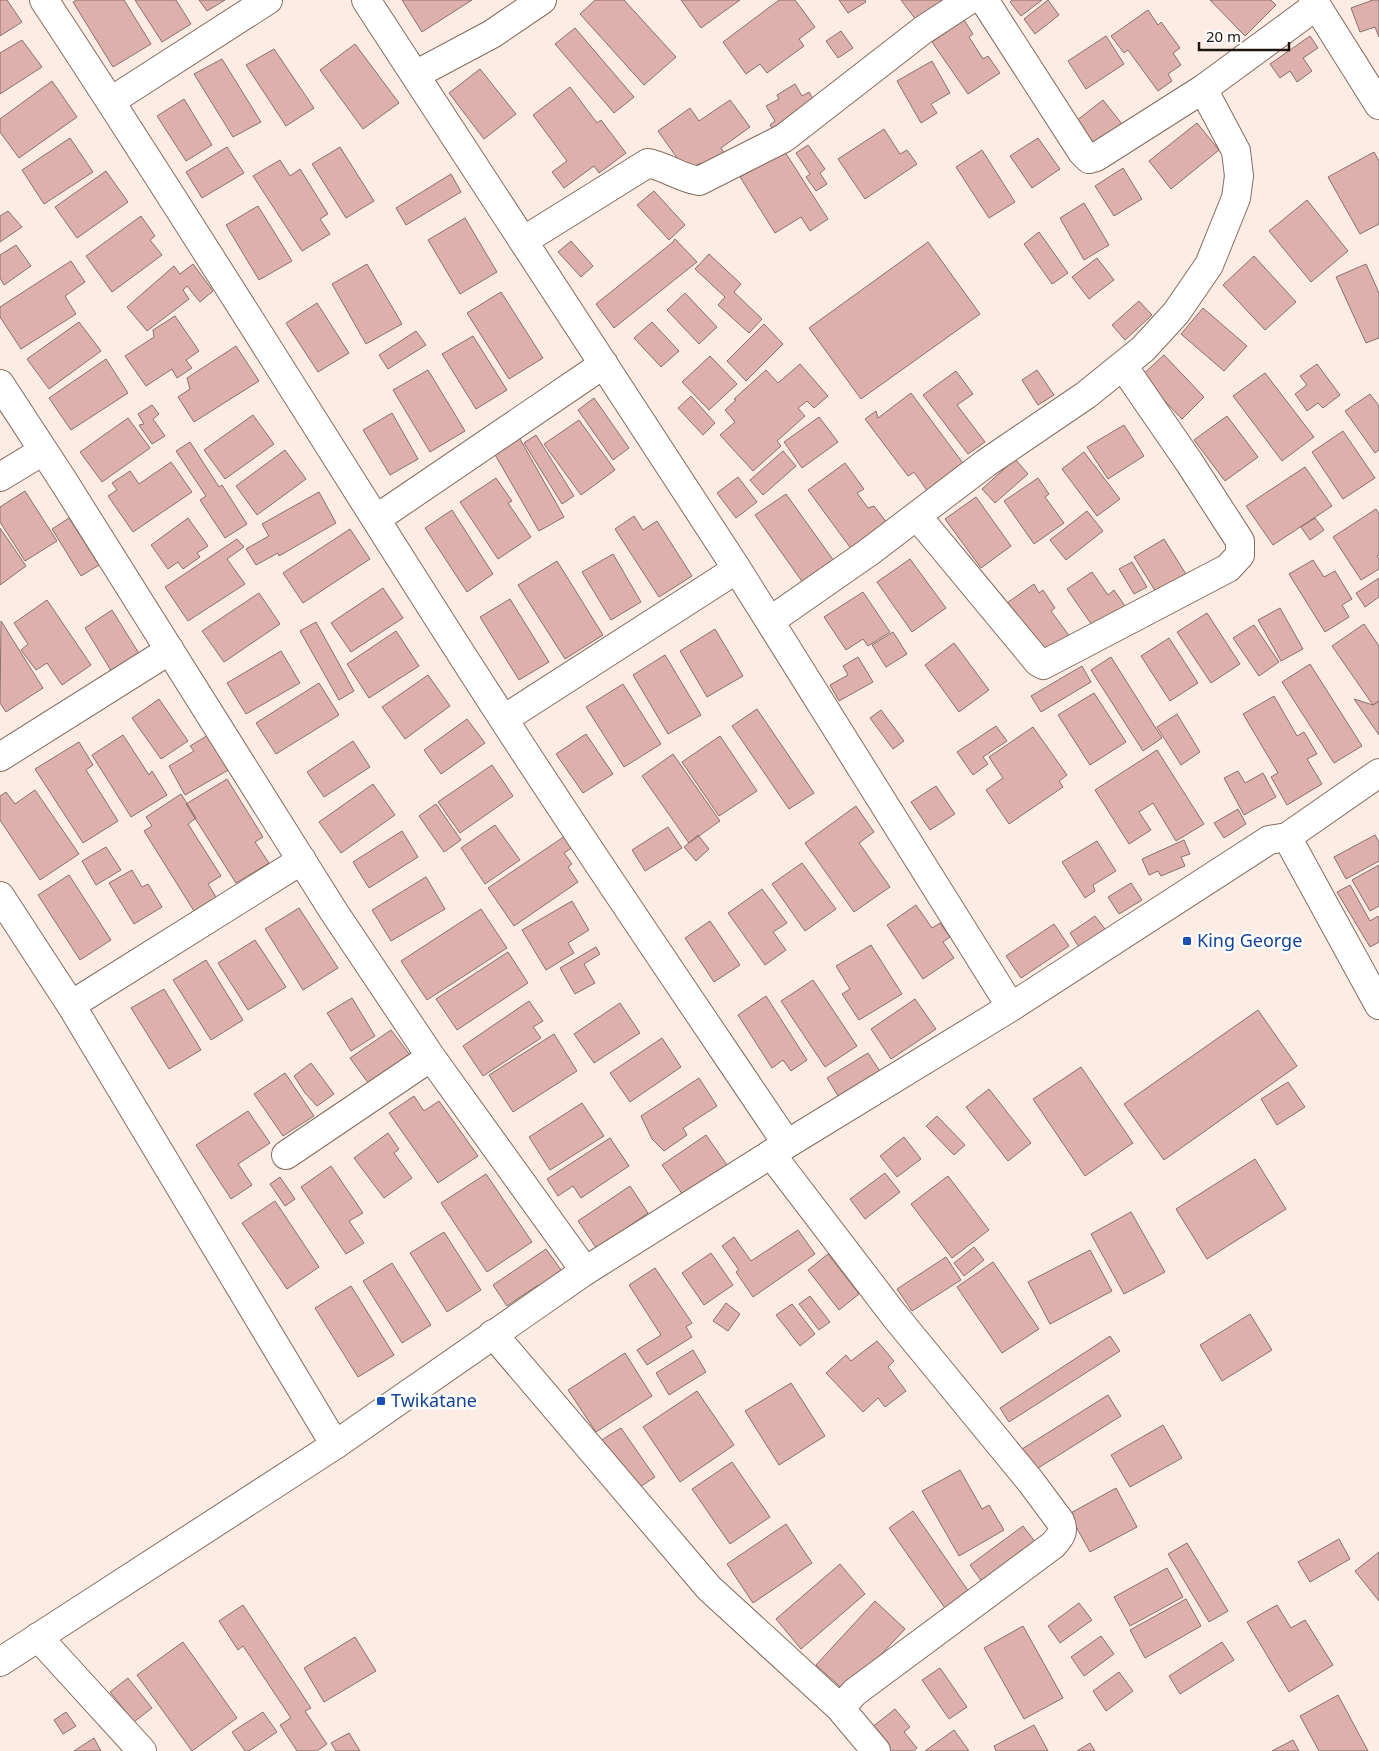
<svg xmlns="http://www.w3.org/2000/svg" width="1379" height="1751" viewBox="0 0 1379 1751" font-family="'Noto Sans',sans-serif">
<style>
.building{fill:#deb0ab;stroke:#8b706d}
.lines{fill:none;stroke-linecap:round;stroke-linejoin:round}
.minor-casing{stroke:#836d5f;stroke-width:30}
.tertiary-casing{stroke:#836d5f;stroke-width:30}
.minor{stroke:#fff;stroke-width:28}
.tertiary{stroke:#fff;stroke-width:28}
.transit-dot{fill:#1a4fb4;stroke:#fdfdfd;stroke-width:2}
.labels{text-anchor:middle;stroke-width:5;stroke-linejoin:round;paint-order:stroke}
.transit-label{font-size:18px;fill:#164399;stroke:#fdfdfd;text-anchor:start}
</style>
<rect width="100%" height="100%" fill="#fcece3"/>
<!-- building -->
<path class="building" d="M0,0h7l15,22 -22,14z
M77,0h47l27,44 -38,23 -40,-65z
M135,0h41l15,24 -29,18z
M199,0h26l-18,11z
M402,0h70l-50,32z
M595,0h29l52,57 -32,28 -64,-71z
M681,0h59l-39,28z
M779,0h16l20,27 -16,12 5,7 -37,27 -7,-9 -14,10 -23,-32z
M839,0h26l1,2 -18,11z
M901,0h54l-32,29z
M1012,0h30l-21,16 -11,-14z
M1048,0l11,15 -24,19 -11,-15z
M1210,0h61l5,5 -31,31z
M1373,0h6v37l-4,-10 -15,5 -9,-24z
M1148,10l10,15 3,-3 19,26 -7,5 8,12 -13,9 4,7 -14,10 -30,-41 -4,3 -13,-17z
M964,20l9,14 -4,3 14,22 5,-3 12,17 -32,21 -36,-52z
M575,28l59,69 -20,16 -59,-69z
M841,31l12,17 -15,10 -12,-17z
M1106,36l18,28 -38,25 -18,-28z
M1310,36l8,12 -15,10 9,13 -15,11 -7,-11 -10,7 -10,-14z
M22,40l20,27 -42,27v-41z
M355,44l44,59 -36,26 -43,-59z
M274,49l40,59 -28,18 -40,-61z
M222,59l39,63 -28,15 -39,-63z
M932,61l18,32 -19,11 6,9 -16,10 -24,-42z
M480,69l36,45 -32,25 -35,-46z
M52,81l25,36 -58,41 -19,-26v-13z
M795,84l7,12 7,-4 11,19 -42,26 -8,-12 5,-4 -9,-15 13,-7 -2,-4z
M570,87l27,36 4,-3 25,33 -27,20 -5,-7 -30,22 -12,-16 15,-11 -34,-46z
M184,99l28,46 -26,16 -29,-45z
M730,100l20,27 -29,21 4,6 -21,15 -4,-6 -13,9 -29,-41 32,-23 9,13z
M1103,100l19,24 -37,27 -18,-23z
M1197,123l22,27 -48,39 -22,-28z
M884,129l16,25 7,-4 10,14 -52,35 -27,-40z
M70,138l23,34 -49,32 -22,-34z
M1038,138l22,31 -28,19 -22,-32z
M808,145l17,24 -5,4 7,11 -11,7 -10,-14 4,-3 -14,-21z
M227,147l17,26 -42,25 -16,-26z
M340,147l34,54 -28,17 -34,-54z
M783,149l45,70 -18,12 -9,-14 -26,16 -35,-56z
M982,150l33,52 -26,16 -33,-51z
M1374,152l5,9v63l-19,10 -32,-57z
M280,160l10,16 10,-7 28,45 -8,5 10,15 -28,17 -49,-75z
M1123,168l19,31 -28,17 -19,-30z
M106,171l22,31 -51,36 -22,-31z
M451,174l10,18 -55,33 -10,-17z
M654,191l31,34 -16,15 -32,-35z
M1307,200l41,51 -37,31 -42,-51z
M1084,203l25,42 -25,15 -24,-42z
M258,206l34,55 -33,19 -33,-55z
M8,211l14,16 -22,15v-26z
M141,216l14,20 -5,4 12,15 -50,37 -26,-36z
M465,218l32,54 -37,22 -32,-54z
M1039,232l29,41 -16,11 -28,-40z
M675,239l22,23 -83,66 -18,-24 77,-62z
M571,241l22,25 -12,11 -23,-25z
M928,242l52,72 -119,85 -52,-71z
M16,245l15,21 -27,19 -4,-7v-23z
M709,254l32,30 -7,8 28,27 -13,14 -31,-28 7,-8 -30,-28z
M1254,256l42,46 -31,28 -42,-45z
M1097,258l17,22 -25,19 -17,-22z
M71,261l14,21 -20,14 11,18 -55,35 -21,-32v-10z
M193,264l20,27 -13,11 -13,-16 -4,4 6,9 -42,32 -20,-24 47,-41 6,8z
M367,264l35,60 -36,20 -34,-60z
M1366,264l13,29v45l-13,5 -30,-66z
M501,292l42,66 -34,21 -42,-66z
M685,293l32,34 -18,17 -32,-34z
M1139,301l13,14 -27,25 -13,-15z
M317,303l32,50 -31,19 -32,-49z
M1203,308l44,38 -23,25 -43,-37z
M175,316l24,35 -13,9 6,8 -15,10 -5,-9 -26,17 -21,-30 29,-19 -1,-7z
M79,322l22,29 -52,38 -22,-30z
M652,322l27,29 -18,16 -27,-29z
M764,324l19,20 -37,37 -19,-20z
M416,331l10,14 -38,24 -9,-14z
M473,336l34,54 -31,19 -34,-55z
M236,346l23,35 -65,41 -16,-25 12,-8 -3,-11z
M1164,355l40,42 -22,22 -41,-43z
M710,356l27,28 -28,26 -27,-28z
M106,359l22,34 -57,37 -22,-32z
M800,364l28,32 -14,12 -7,-7 -9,7 7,8 -28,25 4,5 -28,25 -33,-36 15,-13 -10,-12 11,-10 -2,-1 32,-29 12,13z
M1317,364l23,31 -17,13 -5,-5 -11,8 -12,-17 12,-9 -7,-9z
M428,370l37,61 -35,21 -37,-62z
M1037,370l17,25 -16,10 -16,-25z
M956,371l17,23 -16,11 28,37 -17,12 -45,-59z
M1265,373l49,64 -32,24 -49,-65z
M911,393l54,73 -37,26 -14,-20 -6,4 -43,-57 11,-8 2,7z
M1370,394l9,12v44l-4,3 -30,-42z
M691,396l24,27 -12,12 -25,-27z
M594,398l35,50 -16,12 -35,-50z
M152,405l7,9 -6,5 12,17 -13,8 -13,-19 5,-1 -6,-10z
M392,413l26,46 -28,16 -27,-45z
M253,415l21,29 -49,35 -21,-29z
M1227,416l31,41 -33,24 -31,-41z
M819,417l19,25 -36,26 -18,-26z
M128,418l22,30 -48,34 -22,-30z
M579,420l36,50 -34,25 -37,-51z
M1124,425l20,31 -36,23 -21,-32z
M1343,431l32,47 -32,21 -31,-47z
M516,432l48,85 -25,14 -49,-85z
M536,435l38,61 -12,8 -38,-61z
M190,442l29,45 3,-2 25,39 -22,14 -25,-38 6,-4 -30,-45z
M285,450l21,29 -49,36 -21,-29z
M783,451l13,15 -33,29 -13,-15z
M1084,452l36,47 -23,17 -35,-47z
M1015,459l13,15 -33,29 -13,-14z
M171,462l21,30 -59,40 -25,-36 9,-6 -5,-7 18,-12 9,13z
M845,463l19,26 -7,4 11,15 6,-2 14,18 -36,26 -44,-60z
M1305,467l27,39 -59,39 -27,-39z
M738,477l19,25 -21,16 -19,-25z
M496,478l16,23 -4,2 23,34 -33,22 -38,-57z
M1038,478l11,16 -4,3 19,26 -30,21 -30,-43z
M25,491l32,50 -32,20 -25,-39v-15z
M319,492l17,31 -57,33 -1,-3 -22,12 -10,-16 23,-13 -7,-12z
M786,494l53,74 -31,22 -53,-75z
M976,497l35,49 -30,22 -36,-49z
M1376,509l3,5v41l-2,1 2,3v10l-18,11 -28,-43z
M452,510l41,64 -26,18 -42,-64z
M1087,511l16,20 -37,29 -16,-20z
M634,516l9,14 14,-9 35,55 -33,21 -44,-68z
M69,518l30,47 -18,11 -29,-47z
M188,518l20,28 -11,7 3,4 -17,12 -5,-7 -10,7 -17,-24z
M1315,518l9,12 -14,10 -9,-13z
M0,528l26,38 -26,19z
M350,529l20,30 -67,44 -20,-30z
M237,539l7,8 -17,12 18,25 -57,37 -23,-34z
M1164,539l25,40 -30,18 -25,-40z
M613,554l28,48 -30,18 -29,-48z
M910,559l36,49 -34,24 -35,-50z
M1313,560l11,17 11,-6 17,28 -10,6 7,12 -24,15 -36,-58z
M557,561l46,74 -38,24 -47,-74z
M1132,562l15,25 -13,7 -15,-25z
M1092,572l16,23 6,-5 13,19 -31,22 -29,-42z
M1379,578v19l-14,10 -9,-14z
M1034,584l5,9 4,-3 12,18 -4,3 22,30 -30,21 -39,-57z
M383,588l20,30 -52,34 -20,-29z
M863,592l27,40 -22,14 -5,-7 -17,11 -22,-33z
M259,593l21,31 -56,38 -22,-31z
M510,599l39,63 -30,18 -39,-63z
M47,600l44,65 -29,20 -15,-22 -11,7 -15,-20 7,-6 -14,-21z
M1280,608l23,41 -22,12 -23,-41z
M112,610l31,50 -28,17 -30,-49z
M1207,613l33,51 -29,19 -34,-51z
M1,621l42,67 -37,24 -6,-9z
M316,622l38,69 -15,9 -39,-69z
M1364,624l15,22v55l-6,4 -41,-59z
M1254,625l25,37 -20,14 -26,-38z
M715,629l28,47 -36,21 -27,-46z
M396,631l23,35 -50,32 -22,-34z
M893,632l14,22 -21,13 -14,-22z
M1169,638l29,45 -28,18 -29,-45z
M954,643l35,47 -30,22 -34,-47z
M281,651l19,32 -54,31 -19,-31z
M665,655l36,60 -33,19 -35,-59z
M858,657l15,25 -34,19 -9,-16 18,-10 -5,-9z
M1111,657l51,81 -19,13 -52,-81z
M1310,664l52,82 -28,17 -52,-81z
M1082,666l9,16 -50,30 -10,-16z
M428,675l22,31 -45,33 -23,-32z
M319,683l20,32 -63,39 -20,-31z
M623,684l38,60 -37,23 -38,-60z
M1094,693l32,49 -36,23 -32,-50z
M1274,696l23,40 7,-4 13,22 -10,5 15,25 -35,21 -16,-28 7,-4 -35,-59z
M159,699l29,42 -27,18 -29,-41z
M1354,699l19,6 6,-4v34z
M757,709l57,84 -25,16 -57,-83z
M881,710l23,31 -11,8 -23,-31z
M1177,714l23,38 -19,13 -24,-38z
M467,719l18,24 -44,31 -17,-24z
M996,726l11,15 -24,16 5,7 -15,11 -16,-23z
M1033,727l34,48 -8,6 4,6 -54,37 -23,-34 17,-12 -14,-21z
M210,734l20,35 -45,26 -16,-29 25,-15 -4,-5z
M586,734l27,40 -30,19 -27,-39z
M123,735l26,40 3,-4 15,24 -36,22 -39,-62z
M720,736l37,55 -38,25 -37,-54z
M353,741l17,26 -46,30 -17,-25z
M79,742l14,23 -7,5 32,51 -35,22 -48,-74z
M1157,750l47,74 -28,17 -23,-38 -14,9 12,18 -22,14 -34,-54z
M673,754l47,67 -31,22 -47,-67z
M492,765l21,31 -53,37 -22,-31z
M1238,771l7,12 18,-10 13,24 -32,18 -20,-37z
M227,779l36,58 -8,5 14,21 -33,20 -50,-79z
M373,784l22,31 -54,38 -22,-31z
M936,786l19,28 -25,16 -19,-28z
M35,790l44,64 -39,26 -40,-60v-24l6,-4 9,12z
M181,794l15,24 -8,6 33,52 -13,8 8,13 -22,14 -50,-80 8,-5 -6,-9z
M436,804l25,36 -17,12 -25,-36z
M856,806l18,26 -15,11 31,44 -36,25 -49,-69z
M1238,809l8,15 -22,14 -10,-15z
M495,825l25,35 -35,24 -24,-36z
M668,827l14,21 -37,23 -13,-21z
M402,831l16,26 -49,31 -16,-26z
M698,835l11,14 -13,12 -12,-14z
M1375,835l4,7v19l-33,18 -12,-22z
M565,836l8,11 -9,6 8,11 -4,3 10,15 -64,44 -26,-38z
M1184,840l6,14 -9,3 4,9 -24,10 -3,-5 -9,4 -7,-16z
M1097,841l19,30 -23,14 2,6 -10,7 -23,-36z
M106,847l15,23 -25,15 -14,-24z
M802,863l34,46 -31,22 -33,-47z
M1379,865v41l-9,5 -18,-31z
M132,870l10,17 6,-3 14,23 -28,17 -25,-41z
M69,875l42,65 -31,20 -42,-65z
M426,877l19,32 -54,32 -19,-31z
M1131,883l11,17 -23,14 -11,-17z
M1350,885l20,36 8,-5 1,2v24l-9,5 -33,-55z
M762,889l25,34 -14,9 13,18 -21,15 -37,-52z
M572,901l17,29 -21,13 6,10 -28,17 -24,-40z
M916,905l16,23 8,-5 10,14 -7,5 11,16 -31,21 -36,-54z
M299,908l39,60 -35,22 -38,-61z
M481,909l26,39 -80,52 -26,-39z
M1095,916l10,13 -26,18 -9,-14z
M710,921l30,44 -26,17 -29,-44z
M1054,924l15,22 -48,32 -15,-22z
M255,940l31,47 -38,23 -30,-47z
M871,945l31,49 -43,26 -17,-26 8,-5 -14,-23z
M596,947l4,7 -16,10 11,19 -20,11 -15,-26z
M508,952l20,31 -71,47 -21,-31z
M206,960l37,60 -32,20 -38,-60z
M813,980l44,66 -32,21 -44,-66z
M164,989l37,61 -32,19 -38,-61z
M766,996l41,64 -16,11 -8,-11 -11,8 -34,-53z
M352,998l23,38 -24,15 -24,-38z
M915,999l21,30 -45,30 -20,-30z
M529,1001l14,20 -10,6 8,11 -58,38 -20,-30z
M620,1003l20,30 -46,30 -20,-29z
M1258,1010l39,56 -133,94 -40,-56z
M391,1030l19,25 -41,29 -19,-26z
M554,1034l23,37 -64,41 -24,-37z
M662,1038l19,29 -51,35 -20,-29z
M868,1053l13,20 -41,26 -13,-21z
M311,1063l23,31 -17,12 -12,-13 -11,-17z
M1081,1067l52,76 -48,33 -52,-77z
M285,1073l29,43 -31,20 -29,-42z
M699,1078l18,28 -34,22 4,7 -23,16 -12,-12 -11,-23z
M1288,1082l17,25 -28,18 -16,-26z
M989,1089l42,54 -23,18 -42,-54z
M414,1096l10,15 15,-10 39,55 -40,27 -49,-70z
M582,1103l22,33 -54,34 -21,-33z
M248,1111l22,32 -32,21 14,21 -21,14 -35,-54z
M937,1116l28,29 -11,10 -28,-29z
M388,1133l11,16 -5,4 18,25 -28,20 -30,-40z
M706,1135l21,30 -44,30 -21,-30z
M904,1137l17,22 -24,18 -17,-21z
M610,1138l19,28 -48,32 -8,-12 -15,10 -11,-17z
M1255,1159l31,50 -79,50 -31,-50z
M331,1166l32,47 -14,8 15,22 -18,11 -45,-67z
M885,1173l15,19 -35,27 -15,-20z
M486,1174l46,68 -45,30 -46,-69z
M948,1176l41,54 -37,28 -41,-54z
M280,1177l15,22 -10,7 -15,-22z
M630,1186l18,27 -51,36 -19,-28z
M275,1201l44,66 -32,22 -45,-66z
M1131,1212l34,60 -41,22 -33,-60z
M798,1230l17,24 -62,43 -17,-25 3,-2 -17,-24 12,-9 17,24z
M444,1232l37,58 -34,22 -37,-59z
M974,1247l10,13 -20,16 -10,-13z
M546,1249l15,21 -7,5 5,8 -16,10 -5,-8 -31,21 -14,-21z
M1090,1250l22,41 -62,33 -22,-42z
M711,1253l22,32 -29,20 -22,-32z
M828,1254l31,40 -20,16 -31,-40z
M946,1257l15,23 -49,31 -15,-22z
M993,1262l46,67 -37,24 -45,-66z
M392,1263l39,62 -29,18 -39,-62z
M655,1268l37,55 -6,4 6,10 -45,28 -10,-15 24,-15 -32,-50z
M351,1286l43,69 -36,22 -43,-69z
M810,1296l20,26 -11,8 -20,-26z
M726,1303l14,11 -12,17 -15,-10z
M792,1304l23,30 -15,12 -24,-31z
M1250,1314l22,36 -50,31 -22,-36z
M1110,1336l10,15 -111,71 -9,-14z
M877,1341l17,20 -6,6 18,24 -21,16 -7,-9 -15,14 -37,-39 20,-18 5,6z
M693,1350l13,22 -37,23 -13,-22z
M625,1353l27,43 -56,36 -28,-42z
M791,1383l34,53 -46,29 -34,-54z
M697,1391l37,54 -54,37 -37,-55z
M1108,1395l13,21 -86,54 -13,-21z
M1163,1425l19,33 -52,29 -19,-32z
M621,1428l34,49 -21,14 -34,-50z
M732,1462l38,55 -40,27 -38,-55z
M960,1470l22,39 7,-4 15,25 -45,26 -37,-65z
M1116,1488l21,39 -47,25 -21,-38z
M913,1511l58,84 -24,16 -58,-83z
M786,1524l26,39 -59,40 -26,-39z
M1023,1526l16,21 -54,39 -15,-21z
M1339,1539l11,20 -40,23 -12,-20z
M1187,1543l41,68 -19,11 -41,-68z
M1379,1552v49l-24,-30z
M840,1564l25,30 -64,55 -25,-30z
M1167,1568l16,29 -53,29 -16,-29z
M1186,1599l15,27 -56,32 -15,-28z
M875,1601l30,28 -59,63 -30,-27z
M1079,1603l13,17 -32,23 -12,-17z
M243,1605l68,103 -6,3 22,33 -10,7h-20l-17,-26 11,-7 -48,-72 -5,4 -19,-29z
M1277,1605l14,23 14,-8 28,45 -44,27 -42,-70z
M1023,1626l40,72 -39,21 -40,-71z
M1101,1636l13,18 -30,22 -13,-19z
M355,1637l21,34 -52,31 -20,-34z
M183,1642l54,76 -45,33 -55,-76z
M1222,1642l12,18 -54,34 -11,-18z
M940,1668l27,39 -18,12 -27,-39z
M1119,1672l14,19 -27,20 -13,-20z
M128,1678l24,30 -18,14 -24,-30z
M1338,1695l30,56h-49l-19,-35z
M895,1709l15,18 -6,5 13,16 -4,3h-23l-19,-23z
M66,1712l10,14 -13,8 -9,-14z
M263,1712l14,20 -28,19h-4l-13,-19z
M1034,1725l14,26h-52l-2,-5z
M954,1730l15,21h-44z
M349,1733l11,18h-24l-5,-8z
M94,1738l7,13h-27z
M1293,1740l6,11h-27z
M1090,1743l5,8h-18z"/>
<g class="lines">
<!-- minor casing -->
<g class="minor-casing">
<path id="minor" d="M44,0c137,207 268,420 402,630 110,173 226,343 341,514
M366,0l371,569 274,438
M984,0l98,152 7,7 7,-2 107,-68 113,-83
M1313,0l66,105
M415,75l77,-41 50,-34
M111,101l157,-101
M523,241l125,-78c19,4 32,15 51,18l85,-43 139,-108 46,-30
M0,384l64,98 270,430 97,145 154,214
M0,477l43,-26
M917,516l121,146 5,3 185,-97 12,-13v-14l-51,-79 -66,-96
M376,519l228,-155
M770,621l99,-69 117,-89 100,-68 57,-46 33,-36 33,-48 27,-67 3,-22 -3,-25 -33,-62
M504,719l233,-150
M0,757l170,-107
M0,896l71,109 264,440
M71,1005l231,-145
M286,1155l145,-98
M493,1334l216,254 131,120 15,-16 198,-147c7,-8 12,-13 7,-24l-29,-39 -137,-167 -123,-161
M38,1637l104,114
M840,1708l36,43"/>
</g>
<!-- tertiary casing -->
<g class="tertiary-casing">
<path id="tertiary" d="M1287,837l92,168
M0,1662l335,-217 250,-174 202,-127 224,-137 258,-167 18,-3 92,-64"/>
</g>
<!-- minor -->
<use href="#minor" class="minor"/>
<!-- tertiary -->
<use href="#tertiary" class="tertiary"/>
</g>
<!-- markers -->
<g class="transit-dot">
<rect x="1182" y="936" width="10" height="10" rx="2.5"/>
<rect x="376" y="1396" width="10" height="10" rx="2.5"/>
</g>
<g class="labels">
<!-- transit labels -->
<g class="transit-label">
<text x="1197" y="947">King George</text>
<text x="391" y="1407">Twikatane</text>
</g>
</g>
<!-- scale -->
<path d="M1199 42v8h90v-8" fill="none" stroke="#1c140e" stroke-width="2.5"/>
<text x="1206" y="42" font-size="15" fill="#1c140e" stroke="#fdfdfd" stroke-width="4" paint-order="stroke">20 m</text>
</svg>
